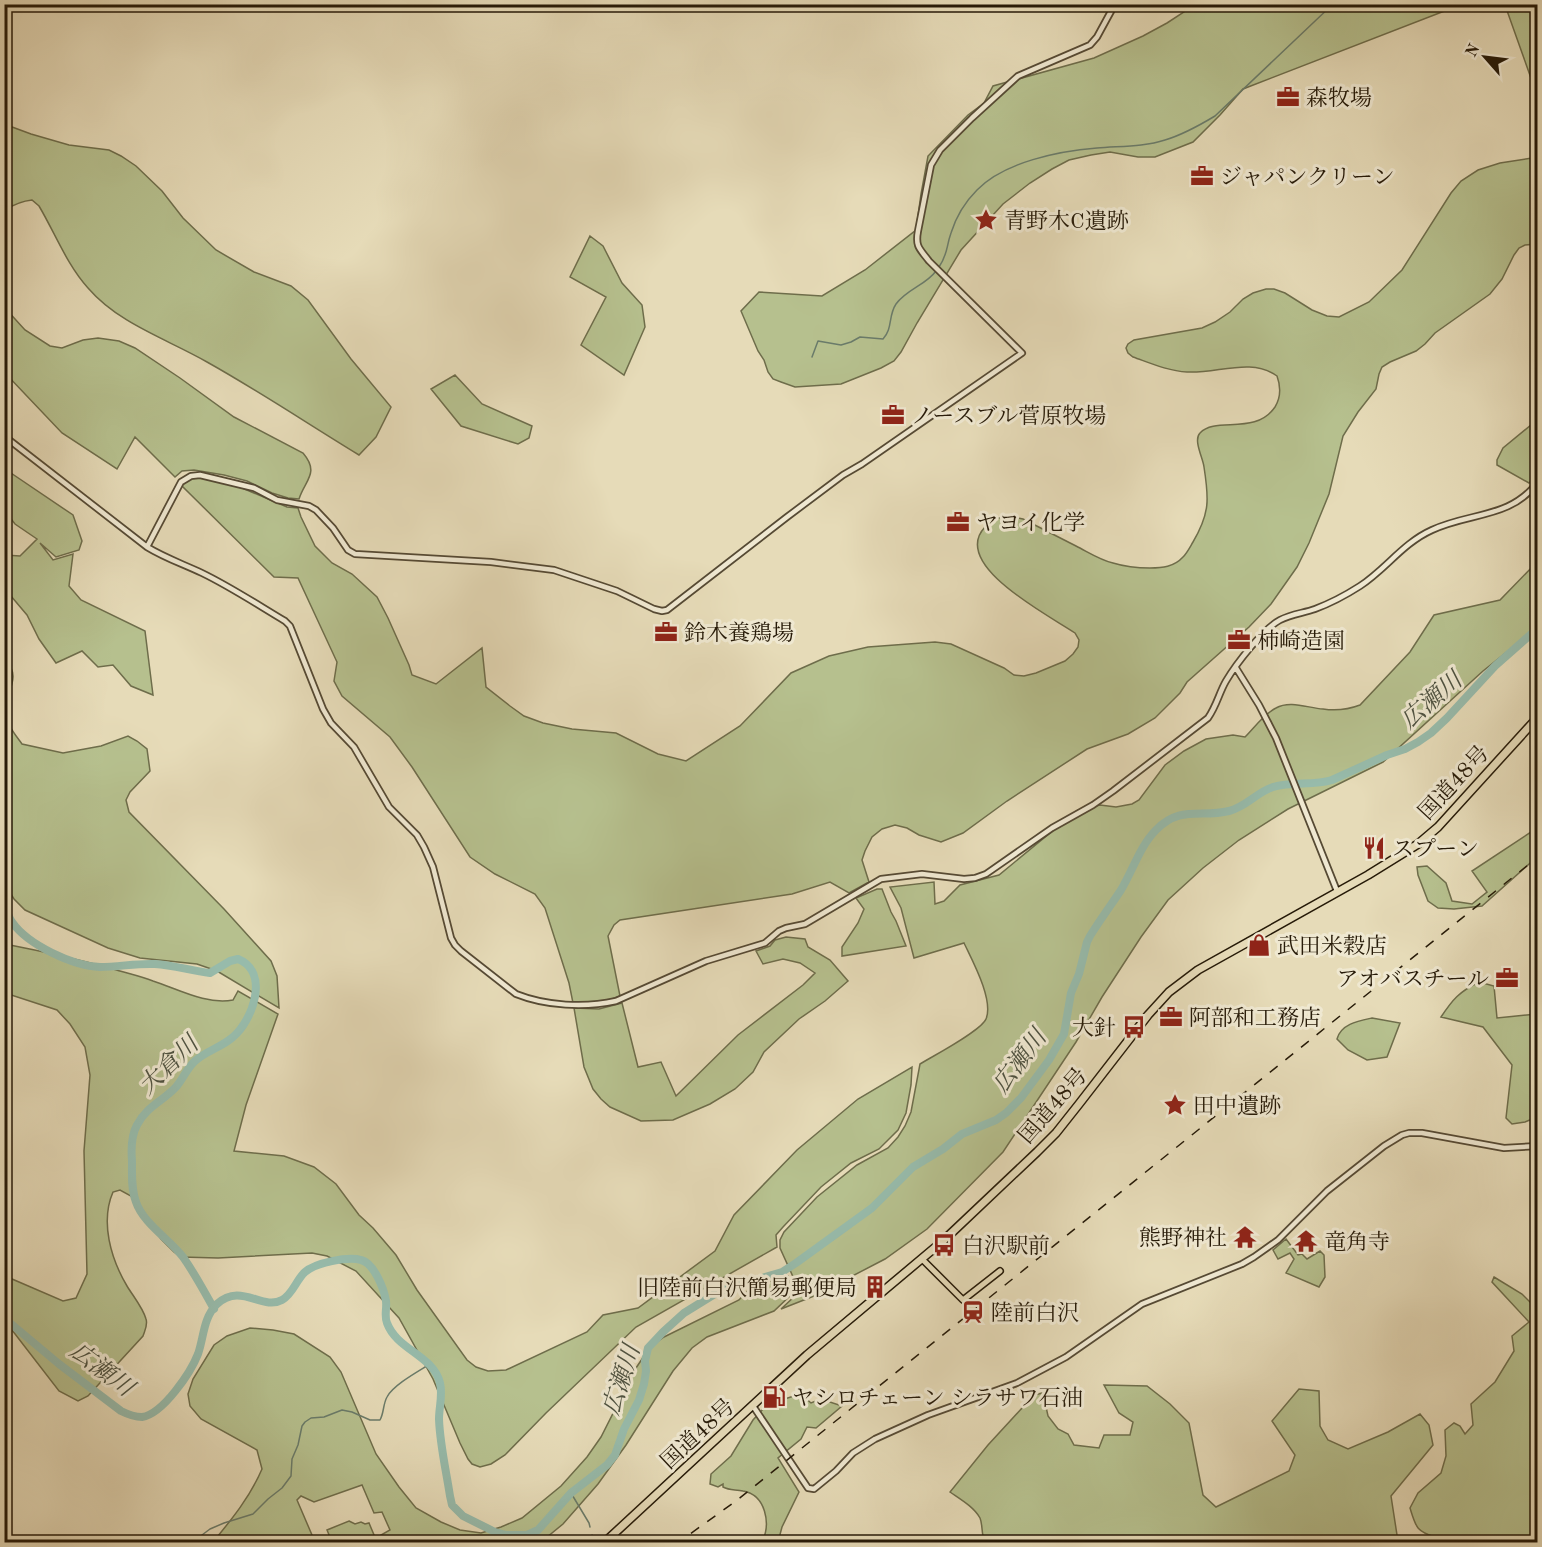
<svg xmlns="http://www.w3.org/2000/svg" width="1542" height="1547" viewBox="0 0 1542 1547" font-family="'Old Standard TT','Noto Serif JP',serif">
<style>
.green{fill:#b6c08e;stroke:#6e6d4b;stroke-width:1.5}
.lines{fill:none;stroke-linecap:round;stroke-linejoin:round}
.stream{stroke:#6a7b6a;stroke-width:1.5}
.river{stroke:#97bbab;stroke-width:8}
.minor-casing{stroke:#564a34;stroke-width:8}
.major-casing{stroke:#261a08;stroke-width:8}
.highway-casing{stroke:#261a08;stroke-width:10}
.minor{stroke:#efe8d1;stroke-width:4.5}
.major{stroke:#e6dbb8;stroke-width:5}
.highway{stroke:#e6dbb8;stroke-width:7}
.rail{stroke:#261a08;stroke-width:1.5;stroke-dasharray:10 10;stroke-linecap:butt}
.labels{text-anchor:middle;stroke-width:6;stroke-linejoin:round;paint-order:stroke}
.poi-label{font-size:22px;fill:#261a08;stroke:#efe8d1;text-anchor:start}
.street-label{font-size:22px;fill:#261a08;stroke:#efe8d1}
.water-label{font-size:24px;font-style:italic;fill:#4e5241;stroke:#efe8d1}
</style>
<rect width="100%" height="100%" fill="#e6dbb8"/>
<filter id="stains"><feTurbulence type="fractalNoise" baseFrequency=".00333" numOctaves="4"/><feColorMatrix values="0 0 0 0 .2 0 0 0 0 .09 0 0 0 0 .02 0 0 0 .5 -.17"/></filter>
<radialGradient id="worn" r=".72"><stop offset=".6" stop-color="#630" stop-opacity="0"/><stop offset="1" stop-color="#630" stop-opacity=".3"/></radialGradient>
<!-- green -->
<path class="green" d="M1191,5h269l-217,84 -23,26 -27,27 -38,15h-17l-28,-5 -19,3 -22,5 -17,9 -22,14 -27,21 -42,46 -44,73 -16,29 -7,9 -13,7 -40,16 -46,3 -14,-5 -8,-3 -5,-7 -4,-12 -6,-9 -17,-40 18,-19 63,4 43,-26 51,-40 5,-36 7,-38 40,-41 16,-12 9,-17 101,-28 49,-22 24,-13 17,-11z
M1505,5h32v90z
M4,124l27,10 38,11 40,5 12,6 15,10 26,25 21,27 33,32 38,22 37,14 17,14 43,59 40,48 -15,30 -17,18c-51,-31 -100,-64 -152,-93 -40,-23 -88,-38 -119,-74 -21,-23 -33,-55 -49,-82l-7,-6c-10,1 -19,5 -27,10z
M1532,158l5,1v85l-12,1 -6,3 -5,7 -12,24 -12,15 -55,39 -10,11 -9,7 -26,11 -8,5 -3,7 -3,15 -18,23 -15,24 -14,58 -20,49 -12,24 -26,37 -22,23 -62,55 -7,11 -25,25 -27,16 -41,15 -80,52 -44,32 -22,9 -22,-7 -12,-7 -12,-3 -13,4 -10,8 -7,14 -3,9 7,22 -20,11 -19,-11 -38,12 -172,26 -6,5 -6,11 12,60 -21,8 -26,-1 -4,-20 -24,-75 -10,-14 -40,-20 -25,-17 -58,-90 -22,-30 -48,-41 -8,-15 3,-19 -39,-84 -24,-1 -93,-92 10,-8h13l24,5 59,25 11,1 3,9 14,29 17,17 20,11 25,23 11,21 21,47 3,10 24,9 46,-36 4,39 24,19 14,10 19,7 29,6 44,4 42,21 28,7 54,-35 51,-53 38,-17 39,-9 67,-5 16,2 53,24 10,7 10,1 12,-3 29,-12 8,-7 5,-7 1,-7 -4,-7c-23,-16 -126,-68 -90,-106 11,-12 23,-12 38,-8 18,9 35,18 53,27 12,6 24,14 37,17 13,4 24,5 37,5 12,0 24,-1 33,-11 4,-4 7,-10 10,-15 17,-29 16,-43 11,-75 -1,-9 -11,-27 -4,-34 16,-17 55,3 75,-26 6,-10 6,-20 2,-31 -26,-19 -60,-2 -90,-4 -19,-1 -37,-9 -54,-15l-5,-4 -2,-5 2,-4 6,-4 68,-12 13,-6 15,-10 13,-13 10,-6 13,-4h8l11,4 27,17 15,6 12,1 30,-15 33,-32 49,-77 10,-12 17,-11 22,-7z
M590,236l13,10 19,37 20,22 3,22 -21,48 -43,-30 25,-48 -36,-20z
M5,308l20,22 25,16 12,2 21,-8 15,-2 21,3 16,7 45,30 54,39 69,36c17,20 2,27 -4,46l-11,-1 -16,-5 -25,-12 -23,-6 -30,-5 -12,1 -7,6 -40,-40 -18,32 -55,-36 -57,-60z
M455,375l27,29 50,22 -3,12 -11,6 -57,-18 -30,-37z
M1537,420v52l-1,4 -7,7 -32,-18v-5l6,-12z
M5,469l68,46 9,26 -3,9 -23,7 -16,-14 13,17 20,-6 -4,32 12,14 64,31 8,64 -22,-9 -18,-21 -15,2 -16,-16 -26,12 -17,-24 -12,-24 -22,-26v-34l15,1 17,-17 -22,-15 -10,-13z
M1537,562v66l-54,43 -100,91 -95,47 -49,31 -36,28 -35,32 -27,37 -39,60 -26,45 -73,110 -76,77 -42,30 -71,37 -33,13 16,-15 2,-4 -19,-42v-8l4,-8 33,-35 40,-32 31,-17 10,-11 7,-11 6,-14 9,-48c13,-8 61,-33 66,-45 8,-19 -14,-59 -22,-76l-50,15 -13,-50 -11,-21 44,-5 1,22 9,-3 16,-16 39,-10 79,-65 22,-5 16,2 16,-3 7,-4 26,-35 19,-14 22,-12 27,-4 12,2c10,-10 19,-23 31,-29 14,-8 32,0 47,1 13,2 24,1 37,-4l50,-53 24,-37 66,-15z
M5,661c18,14 0,33 0,49 1,14 9,23 17,34l41,9 38,-7 27,-10 9,5 10,8 3,22 -20,21 -4,8 3,12 95,97 47,52 6,15 2,32 -62,-37 -20,-7 -57,-6 -32,-10 -83,-38 -11,-11 -10,-16z
M1537,828v29l-55,49 -28,3 -16,-1 -10,-7 -10,-26 -1,-8 10,-1 19,17 6,18 20,3 15,-12 -15,-21z
M877,889h5l9,23 5,9 10,25 -64,10v-9l16,-24 6,-14 -8,-11z
M786,937l19,2 3,8 22,13 18,21 -23,20 -26,18 -35,33 -11,20 -18,17 -25,15 -37,16 -32,1 -31,-14 -9,-8 -8,-10 -9,-22 -10,-59 25,1 23,-6 16,64 23,-5 15,34 62,-61 65,-50 12,-12 -15,-10 -17,-4 -20,5 -7,-13 14,-5 5,-6z
M5,944c36,7 72,15 108,25 13,4 27,7 40,12 25,8 53,24 80,19l5,-9 40,23 -32,91 -12,46 50,5 30,11 22,17 23,31 14,13 23,27 21,35 50,70 9,7 12,4 18,-1 81,-38 16,-17 35,-7 77,-57 19,-36 63,-65 61,-51 54,-32 -1,18 -5,28 -8,17 -19,19 -28,14 -30,24 -38,40 -7,8 1,12 -141,80 -90,86 -41,42 -14,9 -11,3 -8,-3 -4,-5 -8,-16 -27,-64 -34,-61 -43,-47 -29,-15 -15,-3 -94,5 -37,-1 -7,-5 -13,-13 -30,-43 -11,-6 -7,2c-13,30 -2,67 14,94 6,10 16,22 19,33 2,6 -1,11 -3,17l-55,60 -10,5 -19,-10 -54,-70v-45l58,25 13,-3 11,-24 -3,-123 6,-76 -5,-28 -15,-23 -13,-14 -52,-17z
M1479,982l15,4 3,32 40,-4v103l-12,5 -13,2 -6,-6 6,-53 -29,-38 -42,-10c12,-18 18,-25 38,-35z
M1372,1018l28,5 -13,34 -20,3 -19,-10 -11,-11c4,-15 21,-18 35,-21z
M1286,1239l12,16 4,-1 5,5 13,-8 4,4 1,22 -6,10 -33,-14 8,-14 -4,-6 -12,6 -5,-9z
M788,1276l6,16 -20,19 -67,26 -15,11 -19,23 -47,74 -28,39 -35,40 -22,18h-156l-4,-7 9,-5 -8,-18 -8,1 -12,-28 -48,17 -13,-6 -4,4 18,42h-102c19,-23 37,-45 49,-73l-5,-19 -56,-31 -11,-13 -2,-12 5,-15 21,-34 13,-9 23,-8 23,2 21,4 36,23 11,15 35,82 23,33 17,21 25,14 19,8 21,3 20,-6 21,-9 39,-32 26,-29 14,-20 35,-69 14,-21 14,-10 75,-37 12,-13z
M1494,1277l28,17 15,15v233h-101l-1,-5c-19,-6 -19,-10 -25,-29l8,-15 23,-20 5,-17 -1,-26 9,-7 6,3 5,8 8,-9 -2,-21 24,-22 19,-31 -2,-15 17,-14 -37,-40z
M1104,1385l43,1 23,18 19,19 14,72 13,12 73,-36 6,-16 -23,-34 27,-32 20,2 1,35 8,14 20,9 40,-17 32,-18 9,11 4,20 -42,51 6,39 -1,7h-411c-4,-7 -2,-17 -5,-24 -6,-11 -20,-19 -30,-26l38,-47 46,-50 9,-2 5,23 10,13 10,5 6,11 25,3 5,-13h26l3,-13 -14,-9z
M794,1396h9l8,7 10,-4 21,7 -26,22 -9,-1 -6,12 -23,19 21,34 -17,35 -4,15h-16c9,-18 4,-47 -19,-51 -7,-2 -13,0 -20,-4v-3l-5,3 -8,-3 1,-10 20,-18 22,-36 11,-12 14,-7z
M349,1521l6,3 6,-2 4,2 4,-1 8,19h-45l-5,-12z"/>
<g class="lines">
<!-- stream -->
<path class="stream" d="M939,267c9,-13 7,-20 12,-34 5,-16 15,-32 26,-43 27,-28 82,-39 120,-42 22,-2 47,-1 68,-8 17,-5 35,-15 50,-24l118,-112
M812,357l6,-16 23,4 10,-3 9,-5 23,2c10,-11 5,-23 13,-35 11,-15 30,-19 40,-33
M571,1493l18,30 1,4
M197,1542l5,-7 8,-6 14,-6 29,-9 15,-15 14,-11 9,-12 1,-17 6,-14 4,-19 3,-4 6,-4 13,-1 18,-7 10,2 18,8h10c4,-7 3,-16 7,-23 6,-12 32,-26 43,-33
M589,1542l3,-7"/>
<!-- river -->
<path class="river" d="M4,906c3,5 5,12 8,16 16,23 61,44 88,45 19,0 37,-4 55,-3 19,1 36,7 55,9l20,-12 8,-2c32,13 15,61 -5,78 -11,10 -27,14 -38,24 -8,7 -12,18 -19,26 -13,14 -30,20 -39,38 -6,11 -6,24 -5,36 0,13 -1,28 4,41 7,21 33,37 47,55 12,17 21,34 31,52
M4,1318l55,46 62,47c6,3 14,6 21,6 21,-3 49,-45 56,-63 6,-17 5,-36 19,-50 24,-22 45,7 65,-4 11,-6 14,-20 23,-28 10,-9 43,-16 56,-12 13,3 23,29 25,41 1,7 -2,15 1,22 10,27 46,32 53,60 3,12 -1,24 -1,36 1,26 7,51 11,77l2,9 11,11 32,16 11,3h21l11,-5 33,-37 36,-28 8,-10 9,-26 15,-29 5,-16 2,-13 -1,-10 3,-13 15,-16 21,-19 34,-21 11,-4 53,-16 14,-9 76,-55 41,-41 30,-18 19,-15 34,-14 10,-7 15,-15 28,-38 15,-26 7,-41 8,-19 8,-32 3,-6c10,-16 21,-31 31,-46 12,-20 19,-44 35,-60 24,-25 45,-12 73,-19 17,-4 28,-19 44,-24 20,-6 40,-1 59,-7l55,-25 18,-6 13,-7 13,-9 16,-15 48,-52 43,-38"/>
<!-- minor casing -->
<g class="minor-casing">
<path id="minor" d="M4,436l143,111c18,11 36,17 55,26 29,14 56,32 83,48l5,5 33,83 8,14 23,24 35,60 28,28 7,12 9,20 18,71 4,7 6,6 55,43c30,12 69,14 100,7l90,-40 59,-18 14,-12 7,-3 19,-4 76,-45 41,-5 42,5 11,-1 11,-4 66,-46 41,-23 20,-14 95,-73c9,-13 11,-25 18,-37 10,-17 37,-52 54,-61 11,-6 24,-7 35,-11 16,-6 31,-14 45,-23 26,-17 43,-43 72,-56 38,-18 78,-11 106,-48
M147,547l34,-65 10,-6 9,-1 54,13 23,12 32,6 7,4 17,18 15,22 7,4 136,8 63,8 63,21 37,18 8,2 5,-1 120,-93 56,-42 19,-11 160,-111 -93,-92c-9,-12 -14,-14 -11,-30l13,-66 9,-15 32,-32 46,-42 72,-31 7,-8 18,-33
M1236,668l23,37 17,33 61,153
M753,1406l55,82 6,1 22,-18 17,-18 22,-14 53,-24 89,-32 49,-26 76,-53 100,-40 12,-7 24,-17 49,-49 57,-45 18,-11 7,-2h13l82,15 34,-2"/>
</g>
<!-- major casing -->
<g class="major-casing">
<path id="major" d="M922,1259l41,41 37,-29"/>
</g>
<!-- highway casing -->
<g class="highway-casing">
<path id="highway" d="M605,1542l202,-187 137,-115 93,-88 19,-19 23,-29 69,-89 21,-23 29,-22 170,-95 50,-31 20,-17 100,-110"/>
</g>
<!-- minor -->
<use href="#minor" class="minor"/>
<!-- major -->
<use href="#major" class="major"/>
<!-- highway -->
<use href="#highway" class="highway"/>
<!-- rail -->
<path class="rail" d="M673,1542l17,-8 46,-33 802,-644"/>
</g>
<!-- icons -->
<defs>
<g id="office-bare" transform="scale(1.8)"><path d="M-6-3h4V-5.5h4V-3h4V5H-6ZM-1-4.5V-3h2v-1.5ZM-6 0V1H6V0Z" fill="#8f2418" stroke="#efe8d1" stroke-width="2.5" paint-order="stroke"/></g>
<g id="sight-bare" transform="scale(1.8)"><path d="M0-6L1.8-2.2L6-1.7L2.9 1.2L3.7 5.4L0 3.3L-3.7 5.4L-2.9 1.2L-6-1.7L-1.8-2.2Z" fill="#8f2418" stroke="#efe8d1" stroke-width="2.5" paint-order="stroke"/></g>
<g id="restaurant-bare" transform="scale(1.8)"><path d="M-5-6h1v4h1v-4h1v4h1v-4h1v5L-1.5 .5V6h-2V.5L-5-1ZM5-6V6H3V1.5H1.5Q1.5-4 5-6Z" fill="#8f2418" stroke="#efe8d1" stroke-width="2.5" paint-order="stroke"/></g>
<g id="shop-bare" transform="scale(1.8)"><path d="M-5-2.5h2.3a2.7 3.5 0 0 1 5.4 0H5L5.5 6h-11ZM-1.5-2.5h3a1.5 2.3 0 0 0-3 0Z" fill="#8f2418" stroke="#efe8d1" stroke-width="2.5" paint-order="stroke"/></g>
<g id="bus-bare" transform="scale(1.8)"><path d="M-5-6H5V4H4V6H2V4H-2V6H-4V4H-5ZM-3.5-4V0h7V-4ZM-3.5 1.2v1.5H-2V1.2ZM2 1.2v1.5H3.5V1.2Z" fill="#8f2418" stroke="#efe8d1" stroke-width="2.5" paint-order="stroke"/></g>
<g id="temple-bare" transform="scale(1.8)"><path d="M0-6L5-2H3V0L6.5 2.5H4V6H1.5V3h-3V6H-4V2.5H-6.5L-3 0V-2H-5Z" fill="#8f2418" stroke="#efe8d1" stroke-width="2.5" paint-order="stroke"/></g>
<g id="building-bare" transform="scale(1.8)"><path d="M-4-6H4V6H1V3H-1V6H-4ZM-2.5-4.3h1.7v1.8h-1.7ZM.8-4.3h1.7v1.8H.8ZM-2.5-1h1.7V.8h-1.7ZM.8-1h1.7V.8H.8Z" fill="#8f2418" stroke="#efe8d1" stroke-width="2.5" paint-order="stroke"/></g>
<g id="station-bare" transform="scale(1.8)"><path d="M-3-6H3Q5-6 5-4V2Q5 4 3 4L4.5 6H3L1.5 4h-3L-3 6H-4.5L-3 4Q-5 4-5 2V-4Q-5-6-3-6ZM-3.5-4v3h7v-3ZM-3.5 1v1.5H-2V1ZM2 1v1.5H3.5V1Z" fill="#8f2418" stroke="#efe8d1" stroke-width="2.5" paint-order="stroke"/></g>
<g id="fuel-bare" transform="scale(1.8)"><path d="M-5.5-6h7V0h2V4h1.3V-2.5L3-4.5l.8-.8L6-3V5H2.5V1h-1V6h-7ZM-4.2-4.7v3.2H.2V-4.7Z" fill="#8f2418" stroke="#efe8d1" stroke-width="2.5" paint-order="stroke"/></g>
</defs>
<g fill-rule="evenodd">
<use href="#office-bare" x="1288" y="97"/>
<use href="#office-bare" x="1202" y="176"/>
<use href="#sight-bare" x="986" y="220"/>
<use href="#office-bare" x="893" y="415"/>
<use href="#office-bare" x="958" y="522"/>
<use href="#office-bare" x="666" y="632"/>
<use href="#office-bare" x="1239" y="640"/>
<use href="#restaurant-bare" x="1374" y="848"/>
<use href="#shop-bare" x="1259" y="945"/>
<use href="#office-bare" x="1507" y="978"/>
<use href="#office-bare" x="1171" y="1017"/>
<use href="#bus-bare" x="1134" y="1027"/>
<use href="#sight-bare" x="1175" y="1105"/>
<use href="#temple-bare" x="1245" y="1237"/>
<use href="#temple-bare" x="1306" y="1241"/>
<use href="#bus-bare" x="944" y="1245"/>
<use href="#building-bare" x="875" y="1287"/>
<use href="#station-bare" x="973" y="1312"/>
<use href="#fuel-bare" x="774" y="1397"/>
</g>
<g class="labels">
<!-- poi labels -->
<g class="poi-label">
<text x="1306" y="105">森牧場</text>
<text x="1220" y="184">ジャパンクリーン</text>
<text x="1004" y="228">青野木C遺跡</text>
<text x="911" y="423">ノースブル菅原牧場</text>
<text x="976" y="530">ヤヨイ化学</text>
<text x="684" y="640">鈴木養鶏場</text>
<text x="1257" y="648">柿崎造園</text>
<text x="1392" y="856">スプーン</text>
<text x="1277" y="953">武田米穀店</text>
<text x="1489" y="986" text-anchor="end">アオバスチール</text>
<text x="1189" y="1025">阿部和工務店</text>
<text x="1116" y="1035" text-anchor="end">大針</text>
<text x="1193" y="1113">田中遺跡</text>
<text x="1227" y="1245" text-anchor="end">熊野神社</text>
<text x="1324" y="1249">竜角寺</text>
<text x="962" y="1253">白沢駅前</text>
<text x="857" y="1295" text-anchor="end">旧陸前白沢簡易郵便局</text>
<text x="991" y="1320">陸前白沢</text>
<text x="792" y="1405">ヤシロチェーン シラサワ石油</text>
</g>
<!-- street labels -->
<g class="street-label">
<text transform="translate(1453 782) rotate(-47)" y="8">国道48号</text>
<text transform="translate(1052 1105) rotate(-49)" y="8">国道48号</text>
<text transform="translate(697 1433) rotate(-43)" y="8">国道48号</text>
</g>
<!-- water labels -->
<g class="water-label">
<text transform="translate(1431 700) rotate(-41)" y="8">広瀬川</text>
<text transform="translate(1019 1061) rotate(-53)" y="8">広瀬川</text>
<text transform="translate(168 1065) rotate(-44)" y="8">大倉川</text>
<text transform="translate(102 1369) rotate(37)" y="8">広瀬川</text>
<text transform="translate(621 1380) rotate(-72)" y="8">広瀬川</text>
</g>
</g>
<!-- margin -->
<rect width="1542" height="1547" fill="none" stroke="#e6dbb8" stroke-width="24"/>
<rect x="6" y="6" width="1530" height="1535" fill="none" stroke="#261a08" stroke-width="3"/>
<rect x="12" y="12" width="1518" height="1523" fill="none" stroke="#261a08" stroke-width="1.5"/>
<!-- north arrow -->
<g transform="translate(1485 57) rotate(298)" stroke="#efe8d1" stroke-width="4.5" paint-order="stroke">
<path d="M0-4.5L10 22L0 15L-10 22Z" fill="#261a08"/>
<text y="-9" font-size="16" font-weight="bold" text-anchor="middle" fill="#261a08">N</text>
</g>
<rect width="100%" height="100%" filter="url(#stains)"/>
<rect width="100%" height="100%" fill="url(#worn)"/>
</svg>
